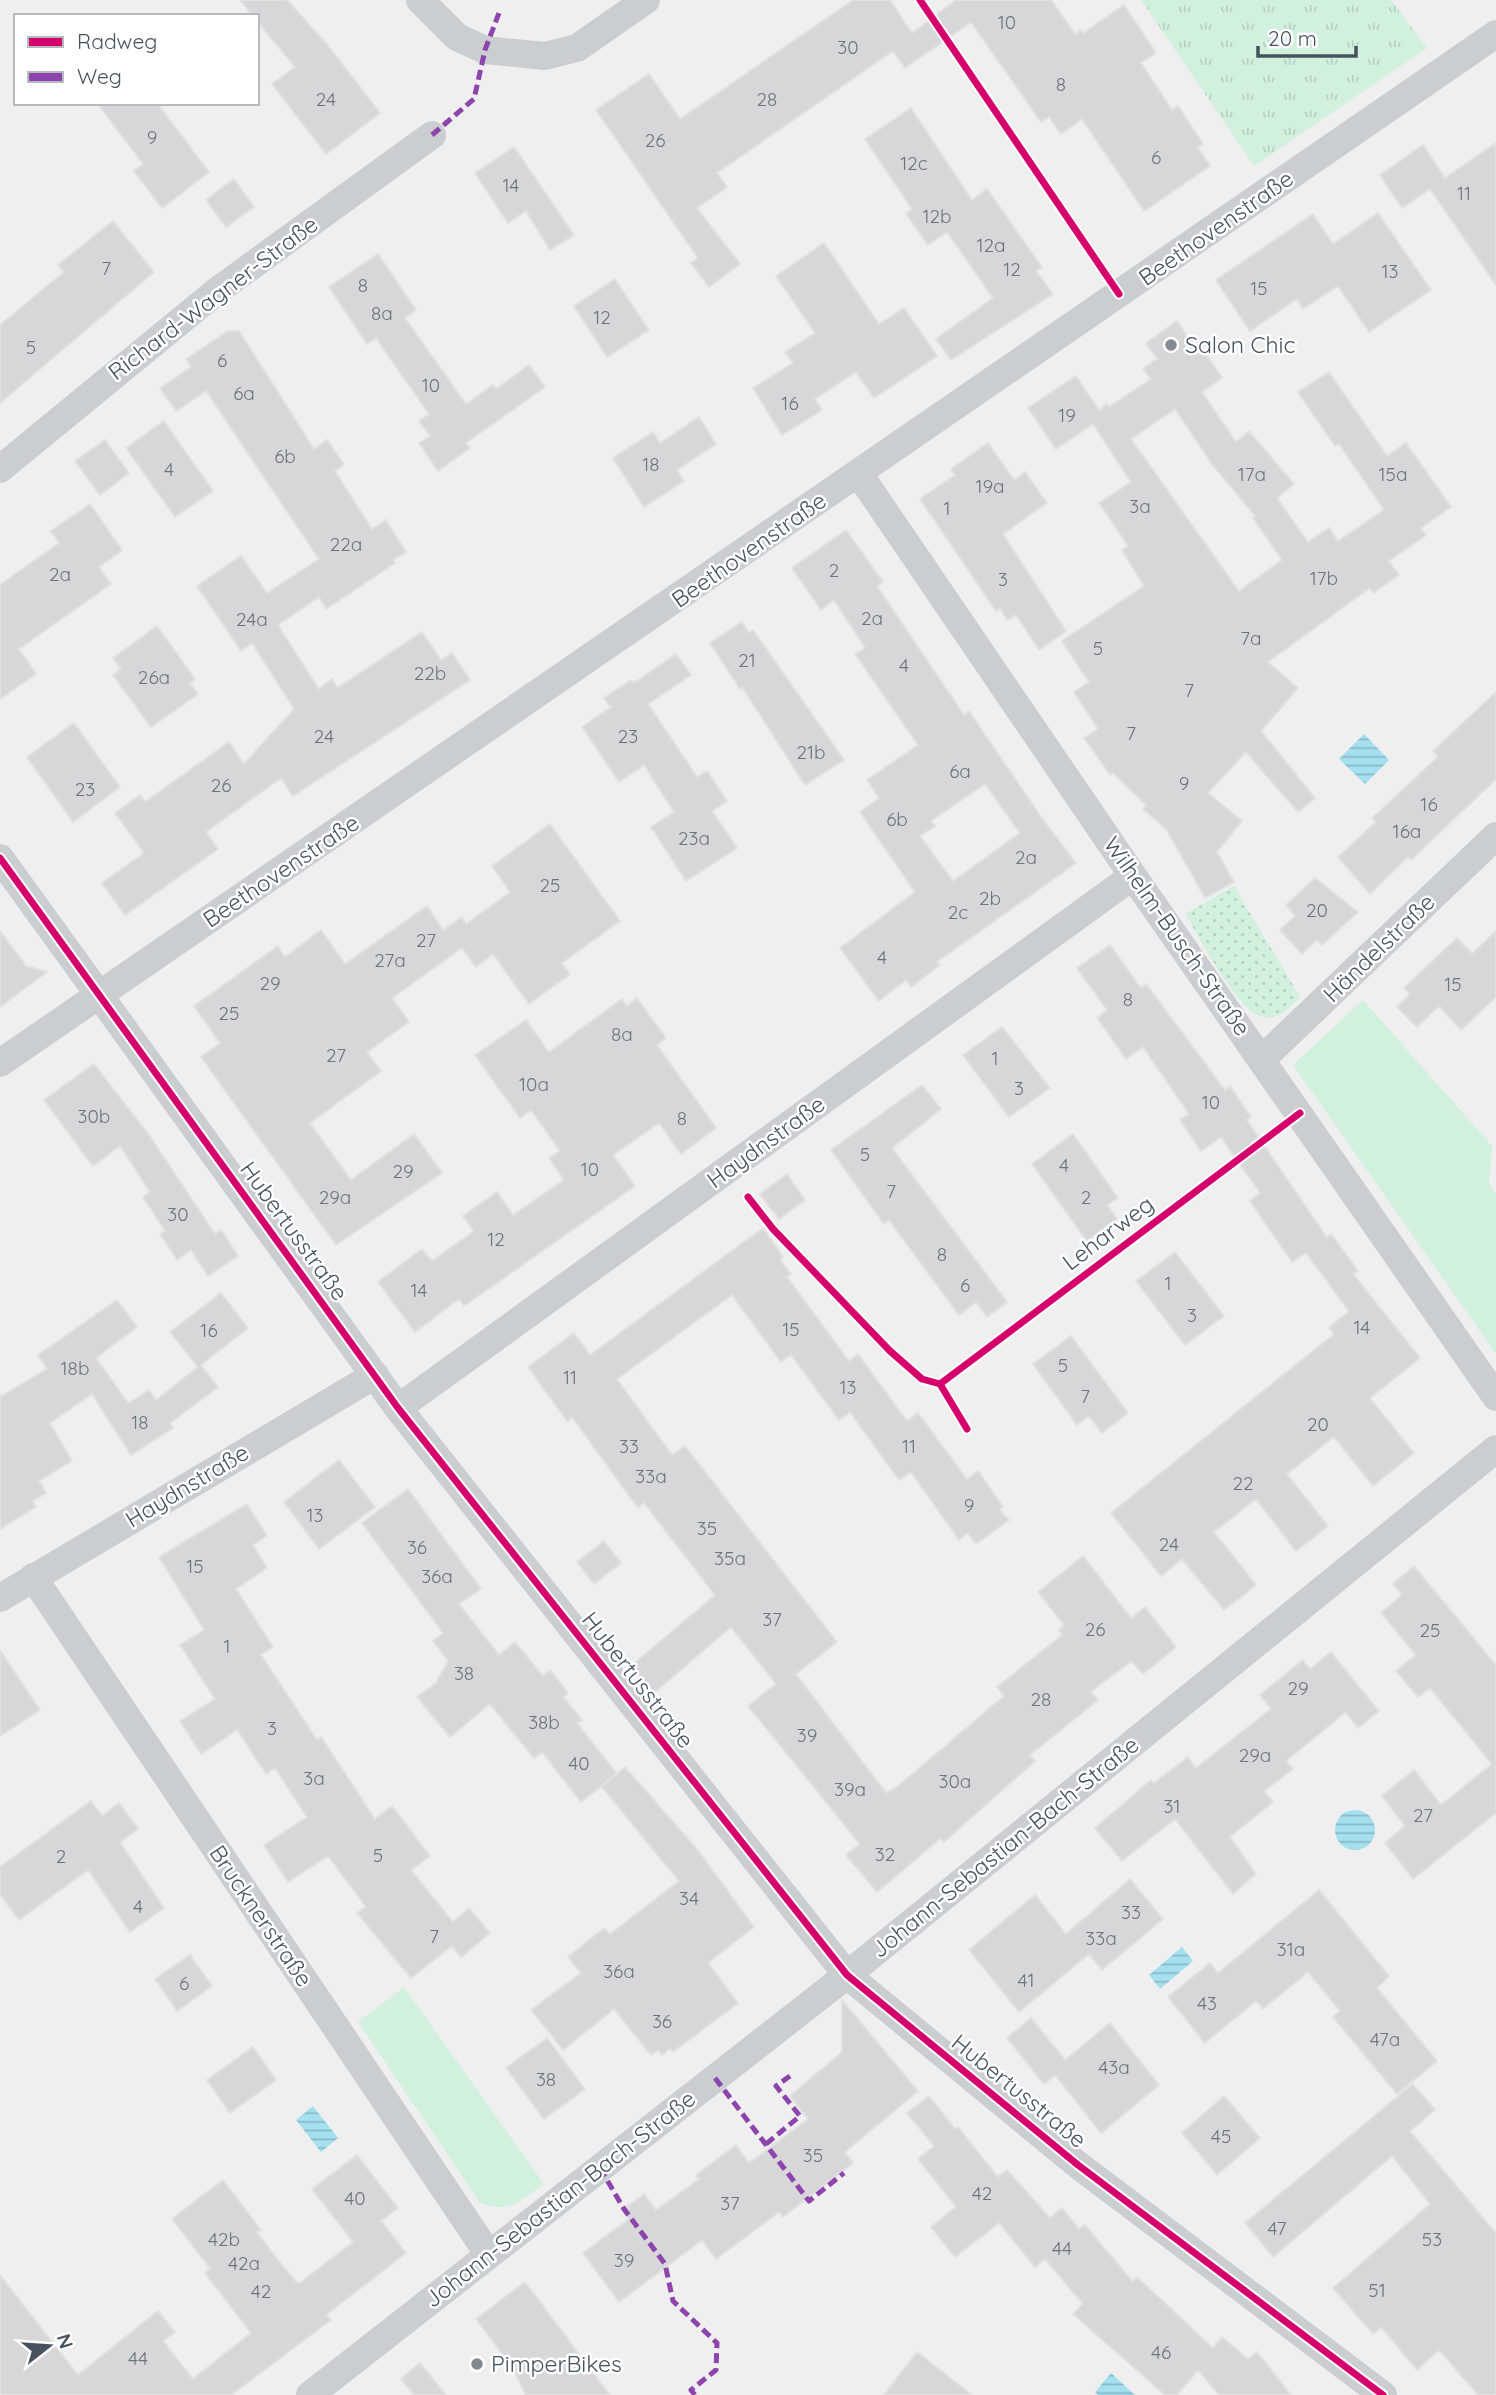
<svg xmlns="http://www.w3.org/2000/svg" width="1496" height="2395" viewBox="0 0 1496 2395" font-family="Quicksand,sans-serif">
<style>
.grass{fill:url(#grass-tufts)}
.park{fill:#d2f0de}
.garden{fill:url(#garden-dots)}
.water{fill:url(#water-rules)}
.building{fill:#d7d7d9;stroke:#e1e1e2;stroke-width:2;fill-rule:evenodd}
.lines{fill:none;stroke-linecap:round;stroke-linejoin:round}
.street{stroke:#cbced0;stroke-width:28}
.quiet{stroke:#8e44ad;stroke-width:5;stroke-dasharray:10 5;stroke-linecap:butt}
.cycleway-casing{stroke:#fff;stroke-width:11}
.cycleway{stroke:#d6006c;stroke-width:7}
.poi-dot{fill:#828990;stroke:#fff;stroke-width:2.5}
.labels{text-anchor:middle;stroke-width:5;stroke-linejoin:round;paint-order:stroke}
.number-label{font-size:19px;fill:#6c757d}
.street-label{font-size:23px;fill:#46525d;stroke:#fff}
.poi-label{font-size:23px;fill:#46525d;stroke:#fff;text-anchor:start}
</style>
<defs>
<pattern id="grass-tufts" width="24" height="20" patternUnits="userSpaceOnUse" patternTransform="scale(1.75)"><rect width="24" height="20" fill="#d2f0de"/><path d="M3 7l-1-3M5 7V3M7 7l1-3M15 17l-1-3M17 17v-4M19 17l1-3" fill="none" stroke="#b6d0c1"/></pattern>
<pattern id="garden-dots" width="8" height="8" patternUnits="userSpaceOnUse" patternTransform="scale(1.75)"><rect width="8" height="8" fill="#d2f0de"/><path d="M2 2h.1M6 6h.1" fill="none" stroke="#b6d0c1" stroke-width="1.8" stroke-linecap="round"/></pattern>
<pattern id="water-rules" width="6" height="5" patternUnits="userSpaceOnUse" patternTransform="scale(1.75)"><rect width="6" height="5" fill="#a5e0f0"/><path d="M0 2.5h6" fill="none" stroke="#88b8c6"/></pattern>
</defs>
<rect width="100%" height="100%" fill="#f0efef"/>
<!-- grass -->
<path class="grass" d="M1141,0h250l36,48 -173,118z"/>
<!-- park -->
<path class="park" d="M1363,1000l129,146 -3,38 7,9v161l-203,-289z
M404,1987l140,197c-24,17 -34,30 -64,19l-122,-181z"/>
<!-- garden -->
<path class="garden" d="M1234,886l66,111c-11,11 -20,23 -37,20 -24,-3 -64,-81 -78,-103z"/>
<!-- water -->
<path class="water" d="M1364,734l25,26 -24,24 -26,-25z
M1335 1830a20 20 0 1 1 40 0a20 20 0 1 1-40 0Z
M1182,1947l11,14 -33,28 -11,-14z
M313,2106l25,32 -17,14 -25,-32z
M1111,2373l24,22h-37l-3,-3z"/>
<!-- building -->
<path class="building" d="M240,0h47l39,43 54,70 -54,41 -54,-70 23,-17 -38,-46v-5h-4z
M853,0h37l22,33 44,-33h95l24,34 6,-4 2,3 41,-28 32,48 -15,10 31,47 6,-4 25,38 -5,4 12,18 -66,45 -62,-92 -21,15 -12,-17 -8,5 -70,-100 -66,46 -12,-17 -176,122 10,14 -30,21 43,56 -31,23 -18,-24 7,-5 -102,-148 53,-36 31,45z
M97,103h60l52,69 -47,36 -28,-37 9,-7z
M911,108l61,92 15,-11 55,78 -6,4 17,23 -102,66 -15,-21 57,-41 -46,-66 -19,13 -22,-31 6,-5 -47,-70z
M1496,143v142l-66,-96 -28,19 -22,-33 43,-30 22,33z
M514,147l60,88 -24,15 -24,-39 -18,12 -33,-50z
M234,179l20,28 -28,20 -20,-27z
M1378,213l53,77 -62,42 -31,-46 -35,23 -6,-10 -47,32 -34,-51 97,-66 20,30z
M113,221l41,51 -154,131v-78l64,-53 -6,-7z
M824,243l55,81 25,-16 33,48 -63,42 -18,-26 -41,27 7,11 -40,25 -29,-47 40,-25 -8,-11 30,-19 -39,-57z
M378,254l38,56 -11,8 61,86 27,-19 3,4 33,-24 16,22 -79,56 4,5 -32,23 -19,-28 11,-7 -11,-15 10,-7 -53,-76 -9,6 -38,-57z
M615,279l34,51 -42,27 -33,-51z
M1177,321l11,17 5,-3 29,43 -20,14 34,50 13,-11 45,53 -17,14 31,44 21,-14 9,13 46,-31 -45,-66 -4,2 -37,-54 31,-20 58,84 19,-13 45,64 -30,21 5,7 -37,26 10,14 -26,18 -3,-5 -102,74 30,26 -37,43 54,67 -17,14 -52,-60 -38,41 34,28 -25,31 17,30 -29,16 -39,-69 -23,-20 3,-4 -33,-32 -3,2 -26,-37 14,-9 -24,-37 15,-10 -27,-41 82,-55 -22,-36 6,-4 -29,-43 32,-21 -38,-58 -37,25 -28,-41 48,-32 23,34 8,-6 2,3 42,-28 -8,-10 14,-10 -11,-16zM1175,409l36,54 44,53 -2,2 29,42 -43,31 -108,-152z
M228,331h11l75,118 13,-9 17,24 -9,7 37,58 14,-9 20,32 -13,8 2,3 -69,46 -7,-12 -41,28 41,64 13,-10 5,9 85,-56 19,28 11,-7 18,27 -177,116 -12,-18 -75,54 12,17 -93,66 -23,-32 42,-30 -29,-40 25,-18 5,7 84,-60 15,22 50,-55 -42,-66 -11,8 -44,-65 44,-30 26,37 52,-34 -113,-168 -30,20 -16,-23 31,-21 -5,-8z
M699,417l17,27 -39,26 7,11 -40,26 -31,-49 40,-26 7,11z
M164,421l49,70 -38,26 -49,-69z
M105,440l24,33 -29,22 -25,-34z
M988,443l26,37 11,-8 22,31 -44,31 63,97 -27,19 -23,-35 -9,5 -7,-12 -4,3 -76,-112 35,-24 -4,-6z
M90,504l32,46 -23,17 12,17 -92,65 17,25 -36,25v-114l59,-42 -8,-12z
M846,530l37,52 -6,4 87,129 5,-4 72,106 35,46 -139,99 3,3 -29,22 -5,-7 -27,21 -39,-53 75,-56 -55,-80 19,-14 -12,-18 51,-35 -63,-91 10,-6 -31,-48 -13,10 -29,-42zM985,784l35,49 -67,48 -33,-45 15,-10 -4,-5z
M742,622l7,11 4,-3 91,130 -39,25 -63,-98 -2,2 -30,-46z
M157,626l38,53 -5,4 8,11 -47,33 -38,-52 8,-6 -8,-11z
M676,654l15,21 -43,29 49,73 10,-6 20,30 -15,10 25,37 -51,33 -35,-54 23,-15 -30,-47 -25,17 -37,-55 29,-20 -7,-9 27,-18 3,3z
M1496,692v87l-85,81 -3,-3 -38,37 -32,-37 38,-35 -4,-4 66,-61 -5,-6z
M74,723l46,64 -47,35 -46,-65z
M550,824l70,97 -58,42 8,11 -41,30 -36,-50 -17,13 -14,-19 -70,50 17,24 -42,30 14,19 -71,52 41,57 63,-46 28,39 -106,72 -135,-188 19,-14 -26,-37 84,-60 7,11 36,-27 24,34 82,-58 16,24 19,-13 4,7 44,-32 -18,-26z
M1315,878l43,34 -36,33 -5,-5 -15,14 -22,-24 15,-14 -9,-11z
M0,931l26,35 21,6 -47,35z
M1496,931v66l-35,33 -22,-24 -22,21 -20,-20 13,-13 -6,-6 53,-50 15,16z
M1110,945l31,43 5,-4 79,106 5,-4 21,31 -4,3 80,118 4,-4 27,37 -5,3 67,84 -50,40 44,55 -41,33 -39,-49 -47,37 41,52 -32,25 -40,-52 -42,33 42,53 -32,25 -42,-51 -21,17 -50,-63 223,-179 -5,-6 20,-17 -43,-58 -14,9 -42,-61 10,-8 -39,-56 -20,14 -21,-31 9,-6 -46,-67 -17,12 -29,-41 10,-8 -30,-42z
M637,998l29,40 -9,7 59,83 -35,26 -22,-31 -46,32 22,31 -171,120 -5,-7 -44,33 -37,-50 44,-33 10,12 42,-30 -11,-15 34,-24 16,23 51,-35 -15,-22 11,-7 -29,-41 -11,8 -45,-63 51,-35 23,32 73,-53 5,7z
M1002,1027l48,61 -41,29 -46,-62z
M94,1064l55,71 66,99 6,-4 17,26 -30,20 -17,-26 -14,10 -17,-26 5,-3 -22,-34 7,-5 -30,-46 -27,20 -49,-66z
M922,1085l19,24 -49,39 115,154 -20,15 -11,-15 -17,13 -70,-95 -5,4 -53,-74z
M1073,1134l45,64 -11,7 10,14 -30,22 -55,-77z
M787,1174l18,26 -26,19 -19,-25z
M763,1228l20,29 -3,3 11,14 -4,3 62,84 9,-7 49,67 11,-8 49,66 11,-8 25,36 -3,3 9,10 -33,24 -8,-11 -9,7 -48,-68 -12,8 -49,-68 -11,8 -48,-65 -10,7 -49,-67 -115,84 55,76 13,-9 152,196 -41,32 90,119 11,-6 107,-91 -7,-9 65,-52 -3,-5 5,-5 -26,-33 45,-36 48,62 14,-11 31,40 -33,27 -12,-13 -40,31 7,8 -68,55 5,6 -91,81 -3,-4 -64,54 -31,-37 14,-11 -112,-138 28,-22 -45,-57 -77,66 -23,-27 84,-71 -71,-92 -6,5 -66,-91 -5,4 -39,-54 46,-34 16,22z
M1175,1252l49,64 -39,29 -49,-64z
M221,1293l27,35 -47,37 17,22 -48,36 3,5 -42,27 -39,-61 -42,29 22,38 -33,20 7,12 -13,8 3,6 -36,22v-132l47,-28 -9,-14 79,-55 20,27 -41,31 32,45 21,-13 7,10 42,-33 -28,-35z
M1071,1336l57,77 -26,20 -13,-17 -12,9 -44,-61z
M339,1460l36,47 -56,42 -35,-47z
M408,1489l73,100 -22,15 40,51 16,-13 28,34 7,-6 18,23 -5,4 19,23 -5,3 40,51 -36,28 -39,-50 -8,6 -44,-54 -40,33 -33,-40 19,-14 12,-22 -15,-20 10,-8 -81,-110z
M247,1504l20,32 -14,9 14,23 -31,21 37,58 -12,8 56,85 4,-3 54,82 17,-13 38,50 -19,14 42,52 16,-14 21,25 -29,24 -9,-11 -41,32 -54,-65 9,-6 -38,-51 -40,26 -24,-37 43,-28 -32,-49 -9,6 -29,-44 -36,24 -21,-33 35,-22 -35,-54 24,-15 -45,-73z
M604,1541l17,22 -27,21 -17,-22z
M1414,1566l82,99v148l-83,66 -28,-36 20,-17 -23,-30 32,-26 27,35 51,-41 -62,-76 -12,9 -22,-26 20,-16 -35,-42 21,-18 -9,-11z
M0,1650l40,60 -40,26z
M1331,1652l48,59 -21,17 -12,-16 -60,49 7,8 -29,22 9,11 -43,35 26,37 -23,20 -58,-75 -53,42 -27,-33 56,-48 3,3 34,-26 8,11 75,-59 -11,-14 43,-35 7,9z
M625,1767l71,81 58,79 -46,36 30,40 -65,49 -3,-4 -8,7 -4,-5 -7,5 -37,-46 -51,41 -32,-40 50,-37 -13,-16 36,-29 6,6 69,-53 -78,-95z
M91,1801l11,15 17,-13 19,26 -18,13 44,66 -34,24 -42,-62 -69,50 -19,-26v-27z
M1130,1879l33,40 -61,51 -13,-16 -70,58 -50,-62 66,-55 31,39z
M1319,1890l70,86 -12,12 60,73 -40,33 -64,-77 7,-6 -32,-39 -45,37 -7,-8 -51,42 -37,-46 42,-34 8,10z
M190,1955l22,31 -35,25 -22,-32z
M842,2000l76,91 -73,61 8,11 -70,54 -4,-5 -63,47 -14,-19 -83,62 -36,-49 46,-34 -7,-9 22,-16 12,16 43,-31 -3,-4 40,-30 13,18 59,-44 -18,-23 52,-44z
M1031,2018l34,42 45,-37 49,62 -58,48 -46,-58 -11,9 -37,-46z
M547,2038l38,51 -41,30 -38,-51z
M253,2047l23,33 -46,33 -23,-33z
M1413,2084l22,26 -25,21 86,102v162h-18l-39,-45 -22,20 -36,-43 -8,7 -40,-46 97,-84 -38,-48 -119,101 -28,-34z
M929,2096l26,33 3,-2 40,50 9,-7 43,48 12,-10 17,21 6,-4 48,57 4,-5 76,71 9,-11 26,22 9,-7 34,43h-72l-21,-25 -21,25h-12l-92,-81 10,-10 -38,-45 -10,8 -36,-44 -44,34 -24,-30 25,-20 -38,-48 16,-13 -27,-33z
M1224,2096l36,42 -43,37 -35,-42z
M357,2155l41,53 -17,13 25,32 -80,62 5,5 -100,75h-231v-120l78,100 80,-64 17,21 -12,9 30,38 58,-46 -46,-60 5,-5 -38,-49 51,-39 38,50 -4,2 20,27 20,24 4,-1 52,-40 -41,-53z
M525,2282l42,56 43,57h-84l-14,-28 -36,-48z
M917,2352l55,43h-88z
M420,2363l26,32h-32l-13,-16z"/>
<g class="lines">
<!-- street -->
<path class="street" d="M420,0l37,37 28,13 60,6 32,-8 69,-48
M0,469l217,-178 215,-156
M859,474l274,402 363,521
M0,858l398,550 449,567 231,190 305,230
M1262,1059l234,-223
M0,1063l1496,-1029
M398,1408l735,-532
M33,1577l456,678
M0,1598l375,-223
M310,2395l537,-420 649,-526"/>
<!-- quiet -->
<path class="quiet" d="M432,135l42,-36 11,-49 14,-37
M715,2078l94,123 35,-28
M766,2144l34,-28 -24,-30 14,-10
M600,2168l24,41 41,55 8,37 44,42 -1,27 -25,20 4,5"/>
<!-- cycleway casing -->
<g class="cycleway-casing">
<path id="cycleway" d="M920,0l199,294
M0,858l398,550 449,567 231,190 305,230
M748,1197l25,32 117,122 32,28 18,5 27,45
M940,1384l360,-271"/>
</g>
<!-- cycleway -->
<use href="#cycleway" class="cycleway"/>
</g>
<!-- markers -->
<g class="poi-dot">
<circle cx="1171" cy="345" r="7"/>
<circle cx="477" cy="2364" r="7"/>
</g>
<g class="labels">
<!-- number labels -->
<g class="number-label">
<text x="1007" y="29">10</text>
<text x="848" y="54">30</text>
<text x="1061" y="91">8</text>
<text x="326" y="106">24</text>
<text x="767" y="106">28</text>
<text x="152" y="144">9</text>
<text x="655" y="147">26</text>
<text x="1156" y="164">6</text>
<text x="914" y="170">12c</text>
<text x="511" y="192">14</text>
<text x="1464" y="200">11</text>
<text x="937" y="223">12b</text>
<text x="991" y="252">12a</text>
<text x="106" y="275">7</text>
<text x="1012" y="276">12</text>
<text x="1390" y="278">13</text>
<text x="363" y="292">8</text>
<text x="1259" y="295">15</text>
<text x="382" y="320">8a</text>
<text x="602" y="324">12</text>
<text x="31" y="354">5</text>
<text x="222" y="367">6</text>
<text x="431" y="392">10</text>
<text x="244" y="400">6a</text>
<text x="790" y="410">16</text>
<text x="1067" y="422">19</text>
<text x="285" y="463">6b</text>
<text x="651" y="471">18</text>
<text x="169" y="476">4</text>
<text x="1252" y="481">17a</text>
<text x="1393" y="481">15a</text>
<text x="990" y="493">19a</text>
<text x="1140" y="513">3a</text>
<text x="947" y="515">1</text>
<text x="346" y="551">22a</text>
<text x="834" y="577">2</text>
<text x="60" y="581">2a</text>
<text x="1324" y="585">17b</text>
<text x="1003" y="586">3</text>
<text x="872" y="625">2a</text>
<text x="252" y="626">24a</text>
<text x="1251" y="645">7a</text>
<text x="1098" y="655">5</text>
<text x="747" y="667">21</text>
<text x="904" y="672">4</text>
<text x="430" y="680">22b</text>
<text x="154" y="684">26a</text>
<text x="1189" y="697">7</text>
<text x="1131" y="740">7</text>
<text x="324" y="743">24</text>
<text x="628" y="743">23</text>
<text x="811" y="759">21b</text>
<text x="960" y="778">6a</text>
<text x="1184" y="790">9</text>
<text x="221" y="792">26</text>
<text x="85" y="796">23</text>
<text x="1429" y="811">16</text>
<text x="897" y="826">6b</text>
<text x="1407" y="838">16a</text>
<text x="694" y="845">23a</text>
<text x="1026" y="864">2a</text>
<text x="550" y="892">25</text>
<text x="990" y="905">2b</text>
<text x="1317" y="917">20</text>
<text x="958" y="919">2c</text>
<text x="426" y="947">27</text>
<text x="882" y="964">4</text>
<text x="390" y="967">27a</text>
<text x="270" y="990">29</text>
<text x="1453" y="991">15</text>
<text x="1128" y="1006">8</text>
<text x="229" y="1020">25</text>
<text x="622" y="1041">8a</text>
<text x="336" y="1062">27</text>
<text x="995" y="1065">1</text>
<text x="534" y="1091">10a</text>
<text x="1019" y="1095">3</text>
<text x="1211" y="1109">10</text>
<text x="94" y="1123">30b</text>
<text x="682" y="1125">8</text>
<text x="865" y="1161">5</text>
<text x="1064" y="1172">4</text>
<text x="590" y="1176">10</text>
<text x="403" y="1178">29</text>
<text x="891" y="1198">7</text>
<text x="335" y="1204">29a</text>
<text x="1086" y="1204">2</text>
<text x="178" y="1221">30</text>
<text x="496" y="1246">12</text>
<text x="942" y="1261">8</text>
<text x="1168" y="1290">1</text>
<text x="965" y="1292">6</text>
<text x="419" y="1297">14</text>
<text x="1192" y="1322">3</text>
<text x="1362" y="1334">14</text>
<text x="791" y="1336">15</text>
<text x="209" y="1337">16</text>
<text x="1063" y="1372">5</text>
<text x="75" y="1375">18b</text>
<text x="570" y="1384">11</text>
<text x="848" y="1394">13</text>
<text x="1085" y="1403">7</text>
<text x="140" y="1429">18</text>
<text x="1318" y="1431">20</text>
<text x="629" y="1453">33</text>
<text x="909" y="1453">11</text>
<text x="651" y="1483">33a</text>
<text x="1243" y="1490">22</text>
<text x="969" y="1512">9</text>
<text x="315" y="1522">13</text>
<text x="707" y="1535">35</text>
<text x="1169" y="1551">24</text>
<text x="417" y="1554">36</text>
<text x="730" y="1565">35a</text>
<text x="195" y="1573">15</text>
<text x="437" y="1583">36a</text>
<text x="772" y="1626">37</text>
<text x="1095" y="1636">26</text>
<text x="1430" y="1637">25</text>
<text x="227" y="1653">1</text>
<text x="464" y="1680">38</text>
<text x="1298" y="1695">29</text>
<text x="1041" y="1706">28</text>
<text x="544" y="1729">38b</text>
<text x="272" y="1735">3</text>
<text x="807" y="1742">39</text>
<text x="1255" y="1762">29a</text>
<text x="579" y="1770">40</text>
<text x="314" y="1785">3a</text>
<text x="955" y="1788">30a</text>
<text x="850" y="1796">39a</text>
<text x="1172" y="1813">31</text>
<text x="1423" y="1822">27</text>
<text x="885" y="1861">32</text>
<text x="378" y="1862">5</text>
<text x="61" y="1863">2</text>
<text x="689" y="1905">34</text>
<text x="138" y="1913">4</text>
<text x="1131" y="1919">33</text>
<text x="434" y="1943">7</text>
<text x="1101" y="1945">33a</text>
<text x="1291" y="1956">31a</text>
<text x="619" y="1978">36a</text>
<text x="1026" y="1987">41</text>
<text x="184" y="1990">6</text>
<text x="1207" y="2010">43</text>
<text x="662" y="2028">36</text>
<text x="1385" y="2046">47a</text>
<text x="1114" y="2074">43a</text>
<text x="546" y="2086">38</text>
<text x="1221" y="2143">45</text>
<text x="813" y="2162">35</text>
<text x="982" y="2200">42</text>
<text x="355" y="2205">40</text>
<text x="730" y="2210">37</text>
<text x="1277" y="2235">47</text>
<text x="224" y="2246">42b</text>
<text x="1432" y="2246">53</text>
<text x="1062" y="2255">44</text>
<text x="624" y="2267">39</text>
<text x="244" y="2270">42a</text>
<text x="1377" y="2297">51</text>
<text x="261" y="2298">42</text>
<text x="1161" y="2359">46</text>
<text x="138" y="2365">44</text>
</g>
<!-- street labels -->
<g class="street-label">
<text transform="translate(1216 228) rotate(-35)" y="8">Beethovenstraße</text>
<text transform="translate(213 298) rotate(-37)" y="8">Richard-Wagner-Straße</text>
<text transform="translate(749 550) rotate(-35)" y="8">Beethovenstraße</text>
<text transform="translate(281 871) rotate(-34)" y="8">Beethovenstraße</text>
<text transform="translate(1177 936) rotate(55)" y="8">Wilhelm-Busch-Straße</text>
<text transform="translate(1379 948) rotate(-44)" y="8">Händelstraße</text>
<text transform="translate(766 1142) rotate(-36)" y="8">Haydnstraße</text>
<text transform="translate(294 1231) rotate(54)" y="8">Hubertusstraße</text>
<text transform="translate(1108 1233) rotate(-37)" y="8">Leharweg</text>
<text transform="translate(187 1486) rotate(-31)" y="8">Haydnstraße</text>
<text transform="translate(638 1680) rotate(52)" y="8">Hubertusstraße</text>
<text transform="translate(1005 1847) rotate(-39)" y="8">Johann-Sebastian-Bach-Straße</text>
<text transform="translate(261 1916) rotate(56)" y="8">Brucknerstraße</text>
<text transform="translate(1019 2091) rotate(39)" y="8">Hubertusstraße</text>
<text transform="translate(560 2199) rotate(-38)" y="8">Johann-Sebastian-Bach-Straße</text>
</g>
<!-- poi labels -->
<g class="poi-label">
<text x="1185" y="353">Salon Chic</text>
<text x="491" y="2372">PimperBikes</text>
</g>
</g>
<!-- legend -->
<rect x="14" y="14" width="245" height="91" fill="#ffffff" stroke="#b5babe" stroke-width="2"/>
<rect x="28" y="37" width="35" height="10" fill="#d6006c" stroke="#b5babe" stroke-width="2"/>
<text x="77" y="49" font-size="21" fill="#46525d">Radweg</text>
<rect x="28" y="72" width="35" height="10" fill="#8e44ad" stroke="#b5babe" stroke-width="2"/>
<text x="77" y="84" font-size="21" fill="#46525d">Weg</text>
<!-- north arrow -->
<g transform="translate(49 2346) rotate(73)" stroke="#ffffff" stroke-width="5" paint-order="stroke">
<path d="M0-5L12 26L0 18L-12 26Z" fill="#46525d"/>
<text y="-10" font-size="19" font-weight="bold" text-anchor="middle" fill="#46525d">N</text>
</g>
<!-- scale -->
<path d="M1258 46v10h98v-10" fill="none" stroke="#46525d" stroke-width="3.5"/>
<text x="1268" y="46" font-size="21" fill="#46525d" stroke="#ffffff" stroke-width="5" paint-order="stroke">20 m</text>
</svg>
